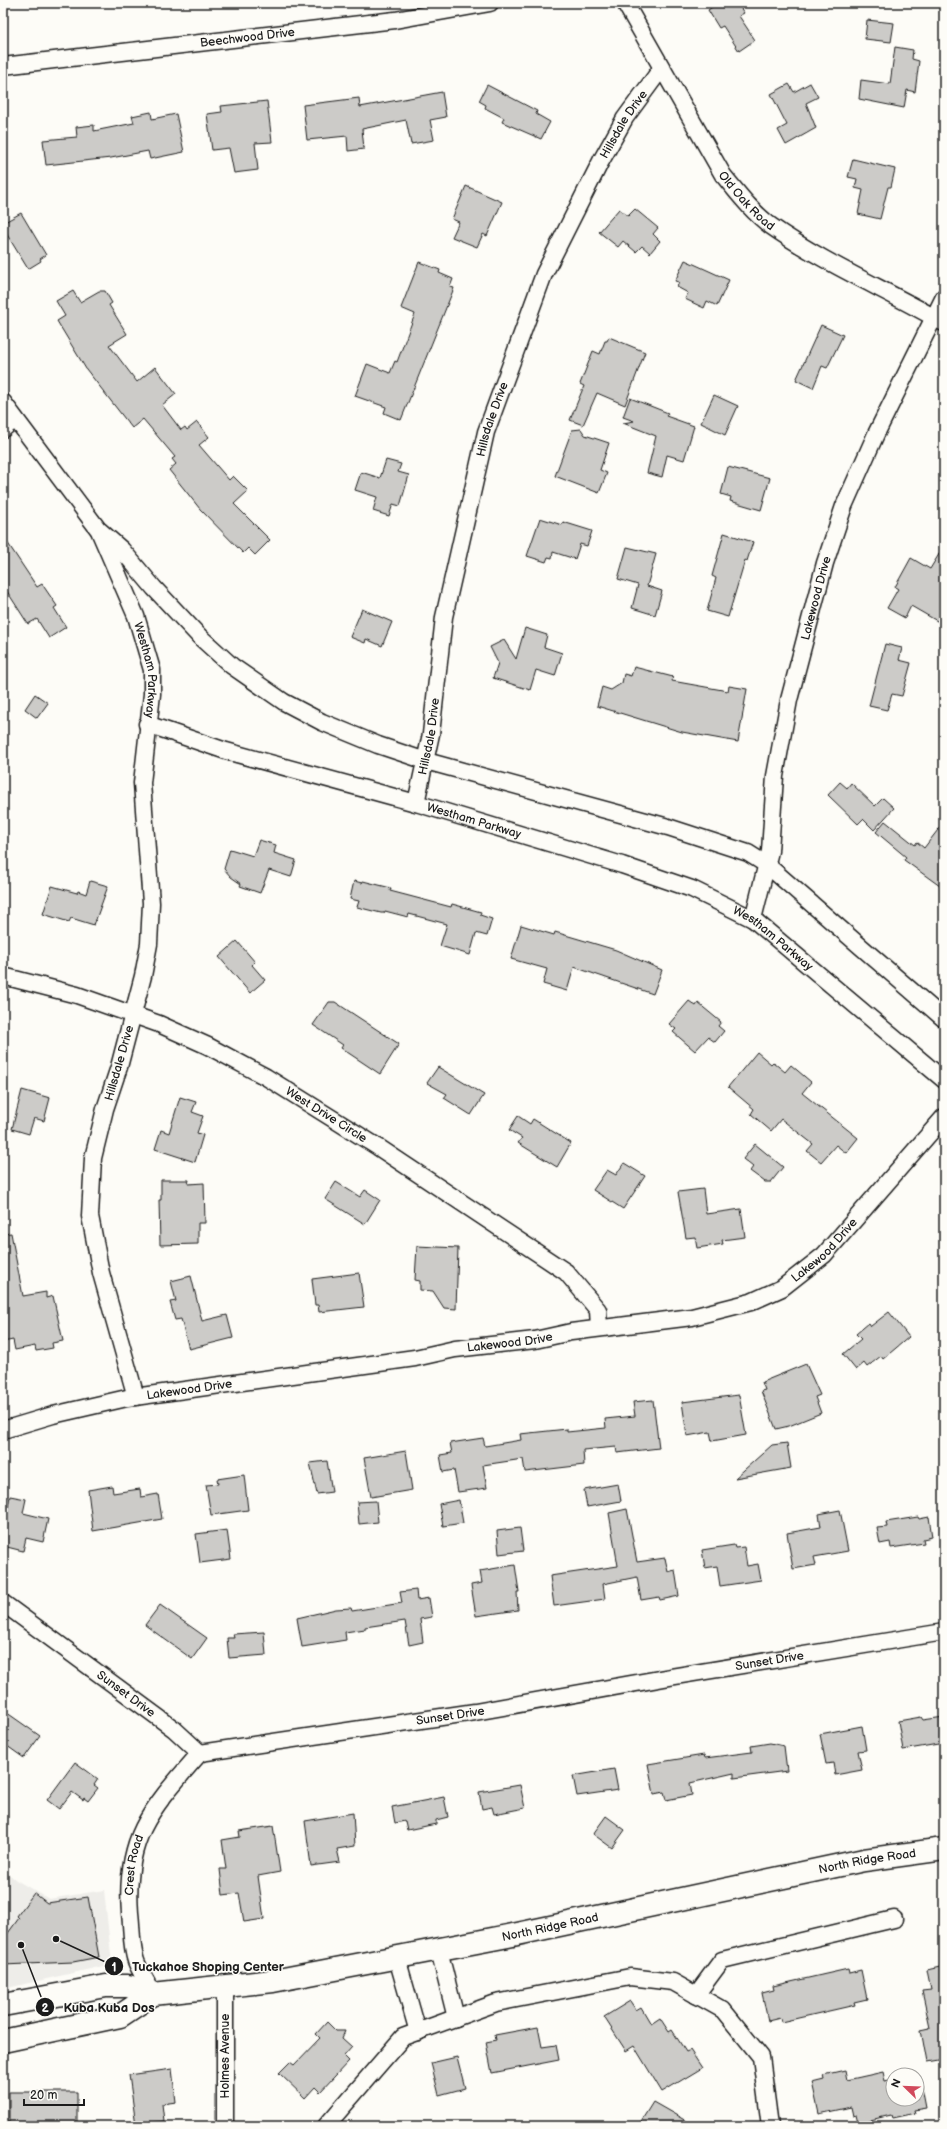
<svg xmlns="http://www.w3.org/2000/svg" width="947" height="2129" viewBox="0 0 947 2129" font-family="'Balsamiq Sans',sans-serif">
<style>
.built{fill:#eeede9}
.building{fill:#cccbc8;stroke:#1c1c1c}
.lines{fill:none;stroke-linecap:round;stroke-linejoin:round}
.street-casing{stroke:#1c1c1c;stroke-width:19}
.secondary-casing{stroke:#1c1c1c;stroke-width:25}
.street{stroke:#fdfcf7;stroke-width:16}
.secondary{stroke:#fdfcf7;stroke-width:22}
.labels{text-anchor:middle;stroke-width:3;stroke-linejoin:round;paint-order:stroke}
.street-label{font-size:12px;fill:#1c1c1c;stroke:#fdfcf7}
.leader{fill:none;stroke:#1c1c1c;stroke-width:1.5}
.callout-dot{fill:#1c1c1c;stroke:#fdfcf7;stroke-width:1.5}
.mark-label{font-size:12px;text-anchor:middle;font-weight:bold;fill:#fff}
.callout-label{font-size:13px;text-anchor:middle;font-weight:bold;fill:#1c1c1c;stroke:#fdfcf7;stroke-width:3;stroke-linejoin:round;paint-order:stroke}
</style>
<rect width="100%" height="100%" fill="#fdfcf7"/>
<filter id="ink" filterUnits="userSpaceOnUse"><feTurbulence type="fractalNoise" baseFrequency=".025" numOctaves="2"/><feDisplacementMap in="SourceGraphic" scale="8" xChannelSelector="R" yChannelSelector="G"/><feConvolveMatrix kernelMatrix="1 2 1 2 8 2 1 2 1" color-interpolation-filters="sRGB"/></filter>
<g filter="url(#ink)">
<!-- built -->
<path class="built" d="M3,1869l13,11 33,19 55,-9 8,74 -109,25z"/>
<!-- building -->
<path class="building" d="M718,3h19l7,10 -5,3 16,24 -16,11 -16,-25 -4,2 -11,-18z
M867,20l27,3 -3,19 -26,-3z
M895,47l18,3 -1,9 7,2 -4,31 -8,-2 -3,18 -45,-9 2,-19 29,4z
M810,83l8,14 -12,6 10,25 -30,17 -8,-15 9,-5 -16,-31 18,-10 5,8z
M487,85l50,26 -1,3 14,8 -9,17 -39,-17 2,-4 -19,-10 1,-3 -7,-4z
M442,92l4,25 -16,3 4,20 -23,4 -5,-24 -44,9 2,20 -16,2 -1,-15 -40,4 -4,-35 56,-7 1,9z
M267,101l5,41 -17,1 3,27 -24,3 -5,-25 -17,2 -5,-36 15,-2 -1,-6z
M151,112l1,7 24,-5 8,38 -34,7 -2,-8 -37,7 -65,7 -3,-25 34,-3 -1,-10 18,-2v6l40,-8 -2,-7z
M853,159l42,10 -4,18h-3l-8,32 -22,-5 5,-24 -8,-2 2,-9 -9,-2z
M466,186l36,16 -15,34 -4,-2 -6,13 -25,-10 7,-15 -7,-3z
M619,209l9,7 7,-7 23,19 -5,6 7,7 -10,12 -8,-7 -6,6 -13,-11 -5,6 -19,-15z
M21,213l25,42 -6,4 1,2 -13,8 -25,-41v-5z
M685,260l44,20 -12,26 -10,-5 -3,7 -19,-9 3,-6 -11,-6 2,-5 -4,-1z
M419,262l21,8 -1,3 14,6 -3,8 4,1 -53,132 -17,-7 2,-6 -31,-11 12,-32 23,9 5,-12 2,1 18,-48 -14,-6z
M73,291l7,11 19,-11h6l7,12 -3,2 18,29 -18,11 28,37 18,-15 21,27 -14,11 19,25 4,-3 2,3 10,-8 12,15 -10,8 30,35 4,-4 15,15 -14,13 36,36 -15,15 -7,-7 -5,5 -43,-44 -31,-39 7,-6 -4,-5 3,-2 -32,-38 -11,9 -46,-59 -29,-48 8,-5 -9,-15z
M821,325l22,10 -16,33 -5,-2 -9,22 -17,-8z
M609,337l36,15 -20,53 -28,-12 -14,32 -13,-5 14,-34 -4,-2 13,-33 7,3 5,-13h2z
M714,395l24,11 -13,29 -24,-12z
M630,398l38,15 -2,3 28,10 -10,34 -17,-5 -5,22 -15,-4 9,-37 -33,-13 11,-2 -11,-4z
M581,429l4,6 24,8 -9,27 7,3 -8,20 -44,-17 17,-46z
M386,460l15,4 -3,8 11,3 -9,31 -7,-2 -4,12 -16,-5 4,-14 -22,-7 6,-18 19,6z
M728,467l42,11 -9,32 -31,-9 1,-4 -10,-3z
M540,518l22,7 1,-3 29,9 -5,15 -7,-2 -5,15 -22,-7 -1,6 -4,-1 -2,5 -19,-6z
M724,533l29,9 -6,19 -2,-1 -17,57 -21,-6 9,-33 -4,-2z
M3,536l34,51 5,-3 15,22 -3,2 12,19 -17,11 -12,-19 -9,5 -25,-39z
M944,546v79l-33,-19 -6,12 -18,-10 11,-19 -3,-2 16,-29 19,11z
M627,547l29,7 -9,32 15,5 -7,24 -23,-7 6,-23 -20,-6z
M362,609l30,13 -10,24 -16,-7 -1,4 -15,-6z
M525,628l22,7 -3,12 18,6 -7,23 -19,-6 -6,20 -37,-12 5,-15 -8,-16 14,-7 12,19z
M885,644l17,4 -3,12 12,3 -9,33 -10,-2 -5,16 -18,-4z
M634,667l39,10 -1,4 56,10 1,-5 18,3 -9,53 -56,-10 -85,-26 5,-19 9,3 11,-7 2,-9 7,2z
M35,694l13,9 -11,15 -12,-9z
M840,782l7,6 4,-5 24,23 8,-8 11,10 -20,22 -11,-11 -5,5 -30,-29z
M885,821l30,24 2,-3 7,6 20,-26v67l-40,-29 2,-3 -30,-25z
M259,840l17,5 -2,8 22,7 -5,17 -22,-7 -9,23 -20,-7 1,-2 -10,-7 -7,-8 6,-20 23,7z
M90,881l18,5 -14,39 -23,-7 -2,4 -26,-8 9,-28 25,7 1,-2 8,3z
M354,881l8,2 1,-2 28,7 -1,3 61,16 1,-3 29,8 -1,3 12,4 -5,17 -11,-3 -6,22 -30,-9 7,-22 -38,-10 -1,3 -23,-6 -1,2h-3l-24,-6 2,-6 -9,-2z
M521,925l33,10 1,-3 61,18 46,20 -9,24 -79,-27 -7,24 -24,-7 4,-15 -36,-10z
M237,941l18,21 -3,3 13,15 -15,13 -31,-36z
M689,1001l7,5 2,-3 23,19 -3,4 6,5 -9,11 -7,-5 -13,14 -22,-19 3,-3 -7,-5z
M329,1002h6l64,42 -19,30 -39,-26 2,-3 -30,-20z
M757,1052l14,12 2,-2 12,10 6,-7 20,17 -9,11 56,45 -12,15 -10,-8 -15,17 -14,-11 6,-7 -32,-25 -10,12 -20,-17 3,-5 -26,-22z
M438,1067l46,28 -13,20 -27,-17 3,-4 -20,-11z
M22,1090l28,8 -6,23 -10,-3 -5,16 -17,-5z
M180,1097l16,5 -4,10 11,4 -6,17 6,2 -8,27 -40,-13 6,-19 8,3z
M518,1116l12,8 3,-5 38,24 -14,24 -39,-24 4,-5 -13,-8z
M755,1144l28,23 -12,15h-6l-15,-11 3,-4 -10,-8z
M624,1163l21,13 -22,33 -30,-19 14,-20 9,5z
M161,1180h28l-1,4 16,-1 1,40h-7v21l-38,1 -1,-45h2z
M336,1182l24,15 5,-7 15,10 -15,24 -40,-25z
M703,1189l3,25 35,-5 4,28 -23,3 1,4 -26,4 -2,-11 -9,1 -8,-46z
M11,1233l12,63 23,-4v6l7,-2 10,45 -11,2 1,5 -17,3 -1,-5 -20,4 -2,-10 -10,2v-108z
M417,1246l41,2 -2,61 -12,-1 -11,-17 -13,-1v-9l-5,-1z
M359,1273l5,34 -45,5 -1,-7h-3l-3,-26z
M191,1276l11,45 25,-6 6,23 -44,11 -8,-30 -6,1 -5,-18 6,-1 -5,-20z
M889,1312l20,25 -26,22 -2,-3 -14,11 -3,-4 -8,7 -13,-16 18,-15 -5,-5 13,-11 2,3z
M806,1364l14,31 -5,2 6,16 -32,13 -13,3 -15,-38 4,-1 -3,-8z
M739,1395l7,40 -34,6 -2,-9 -23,4 -5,-34z
M653,1400l6,48 -42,5 -1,-6 -33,3 1,15 -59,7 -2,-13 -40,6 4,23 -29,4 -4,-22 -11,2 -3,-17 12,-2 -2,-10 33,-5 2,8 36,-6 -1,-6 47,-5v3l39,-4 -1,-9 30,-3 -2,-14z
M787,1443l4,25 -56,10 37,-33z
M406,1451l6,39 -41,7 -7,-39z
M327,1461l5,31 -15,2 -7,-31z
M244,1475l4,35 -37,5 -5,-30 12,-1 -1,-5z
M618,1484l3,17 -34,6 -3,-17z
M112,1486l1,7 27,-4 1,8 17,-3 4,25 -69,12 -5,-41z
M10,1496l16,3 -3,14 25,6 -5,23 -17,-4 -3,13 -20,-5v-36l4,2z
M459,1500l4,23 -20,3 -4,-22z
M376,1501l2,21 -19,2 -2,-22z
M627,1509l10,53 28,-4 3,14 7,-2 4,26 -19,4 -1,-3 -18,3 -4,-23 -34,7 2,15 -51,7 -4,-30 68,-10 -9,-53z
M840,1510l8,41 -34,6 2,8 -23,4 -6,-36 34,-6 -2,-13z
M918,1517l1,2 10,-2 3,20 -9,2 1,4 -33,5 -1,-6 -10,2 -3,-16 10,-1 -1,-5z
M520,1528l3,23 -24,3 -2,-23z
M227,1530l4,29 -31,4 -4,-29z
M734,1545l1,3 9,-1 3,19 11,-2 3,16 -41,6 -3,-20 -12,2 -3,-18z
M515,1565l4,27h-2l1,18 -42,6 -5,-31 11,-2 -2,-12z
M416,1590l1,10 12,-2 3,19 -12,2 3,23 -14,3 -4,-24 -40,6v2l-20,3 1,8 -44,7 -5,-29 39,-9 15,-1 1,3 50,-8 -2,-11z
M160,1605l47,33 -15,21 -47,-34z
M264,1632l2,23 -37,3 -2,-20h7l-1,-4z
M3,1710l37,26 -16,22 -21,-15z
M921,1717l2,3 21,-3v26l-41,7 -5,-29z
M862,1726l4,24 -8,1 4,19 -27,5 -2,-12 -7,1 -6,-30z
M770,1743l14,3 3,25 -53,7v-5l-44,10 2,12 -26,5 -2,-8 -10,2 -6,-30 56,-9 1,3 47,-6 -1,-6z
M75,1762l23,17 -4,6 4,3 -10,13 -4,-3 -1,2 -11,-8 -13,17 -12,-9z
M614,1769l4,21 -41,6 -4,-20z
M520,1785l5,23 -31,6 -2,-7 -10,2 -3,-17z
M444,1797l4,20 -12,3v4l-29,6 -2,-9 -10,2 -3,-16z
M353,1813l2,33 -18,3 3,13 -29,4 -6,-45z
M606,1816l19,14 -13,18 -19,-14z
M273,1826l7,46 -22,4 6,43 -20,3 -5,-29 -16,2 -3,-26h6l-4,-29 18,-3 -1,-6z
M34,1893l13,10 41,-6 11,60 -26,5 -70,3v-25l16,-22 -2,-2z
M944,1966v94l-17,3 -6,-33 9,-2 -8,-37 9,-1 -4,-20z
M848,1969l1,4 12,-3 6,29 -13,3 1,3 -74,17 -1,-4 -12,3 -6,-28 12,-3 -1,-4z
M630,2001l6,9 5,-3 10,17 9,-6 9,14 3,-2 14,22 4,-2 12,18 -40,24 -28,-46 -8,5 -22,-34z
M327,2022l9,9h9l-3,7 10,9 -8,9 5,5 -29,31 -5,-5 -10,11 -26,-25 11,-11 4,3 26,-27 -4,-4z
M538,2027l4,20 14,-2 3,15 -67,13 -6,-31 10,-2 -1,-5z
M457,2057l8,31 -26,7 -8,-32z
M172,2069l4,33 -14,2 2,17 -28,4 -7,-50z
M845,2070l2,10 36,-8 2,9 8,-2v20h24v-21l3,-1 6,31 -12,2 1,3 -23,5 -1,-3 -33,8 -2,-8 -3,1 -2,-9 -32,7 -7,-32 12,-3 -1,-4z
M9,2092h68v34h-68z
M653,2102l42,24h-57z"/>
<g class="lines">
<!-- street casing -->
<g class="street-casing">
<g id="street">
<path id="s1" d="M625,3l98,172c14,17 29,37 48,51 54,38 116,64 173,97"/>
<path id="s2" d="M3,66l392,-46 95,-17"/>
<path d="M3,402l95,127 24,21 32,38 46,49 32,29 52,36 38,20 56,23 48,16 242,66 80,26 19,12 177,154"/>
<path d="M3,429l12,-10"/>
<path id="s3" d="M100,533l36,83 16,54v24l-10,89 9,120 -2,41 -6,32 -24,91 -14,42 -12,49 -3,58 11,57 35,124"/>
<path id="s4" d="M147,724l79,27 190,52 206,62 70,24 61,30 191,161"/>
<path id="s5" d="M416,803l15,-69 13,-117 42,-185 58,-158 57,-113 24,-43 36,-49"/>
<path id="s6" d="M753,919l17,-68 5,-75 14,-76 36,-137 19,-57 32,-72 68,-137"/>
<path id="s7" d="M3,976l74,19 82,29 49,22 58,31 112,70 188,125 32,38 1,18"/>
<path id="s8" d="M3,1430l50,-15 74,-17 288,-40 40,-9 80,-9 36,-8 121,-15 59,-15 31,-14 42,-33 120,-138"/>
<path id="s9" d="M3,1603l171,126 26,24"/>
<path id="s10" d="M200,1753l275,-41 195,-35 274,-45"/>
<path d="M439,1950l17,68"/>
<path d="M397,1958l21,74"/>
<path d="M225,1987v139"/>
<path id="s11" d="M153,1994c-5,-11 -13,-22 -17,-33 -5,-15 -4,-32 -6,-48 -6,-77 22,-105 70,-160"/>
<path d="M696,1995l26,-35 172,-41"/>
<path d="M326,2126l77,-89 93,-34 134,-26 43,5 50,28 38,47 9,69"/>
</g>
</g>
<!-- secondary casing -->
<g class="secondary-casing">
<g id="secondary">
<path id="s12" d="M3,2005l103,-19h22l25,8 120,-13 235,-45 356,-76 80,-11"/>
<path d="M3,2041l117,-25 33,-22"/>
</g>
</g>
<!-- street -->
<use href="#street" class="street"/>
<!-- secondary -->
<use href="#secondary" class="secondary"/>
</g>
</g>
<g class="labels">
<!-- street labels -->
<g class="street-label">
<text dy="4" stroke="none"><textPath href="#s2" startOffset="246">Beechwood Drive</textPath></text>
<text dy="4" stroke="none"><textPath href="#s5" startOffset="716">Hillsdale Drive</textPath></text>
<text dy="4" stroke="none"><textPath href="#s1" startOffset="233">Old Oak Road</textPath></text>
<text dy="4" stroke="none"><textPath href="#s5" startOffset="392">Hillsdale Drive</textPath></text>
<text dy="4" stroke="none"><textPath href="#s6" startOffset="328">Lakewood Drive</textPath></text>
<text dy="4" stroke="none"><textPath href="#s3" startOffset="146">Westham Parkway</textPath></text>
<text dy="4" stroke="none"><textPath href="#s5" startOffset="68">Hillsdale Drive</textPath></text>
<text dy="4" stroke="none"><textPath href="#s4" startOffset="341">Westham Parkway</textPath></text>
<text dy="4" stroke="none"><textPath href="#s4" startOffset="665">Westham Parkway</textPath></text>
<text transform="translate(119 1063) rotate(-74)" y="4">Hillsdale Drive</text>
<text dy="4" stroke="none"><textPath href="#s7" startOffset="354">West Drive Circle</textPath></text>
<text dy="4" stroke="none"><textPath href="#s8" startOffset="851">Lakewood Drive</textPath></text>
<text dy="4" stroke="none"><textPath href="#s8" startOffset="515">Lakewood Drive</textPath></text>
<text dy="4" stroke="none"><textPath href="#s8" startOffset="191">Lakewood Drive</textPath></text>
<text dy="4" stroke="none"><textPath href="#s10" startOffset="577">Sunset Drive</textPath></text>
<text dy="4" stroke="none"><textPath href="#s9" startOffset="153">Sunset Drive</textPath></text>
<text dy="4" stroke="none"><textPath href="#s10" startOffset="253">Sunset Drive</textPath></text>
<text dy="4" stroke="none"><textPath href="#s12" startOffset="880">North Ridge Road</textPath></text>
<text dy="4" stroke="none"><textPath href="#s11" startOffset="134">Crest Road</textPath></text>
<text dy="4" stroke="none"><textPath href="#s12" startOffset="556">North Ridge Road</textPath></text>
<text transform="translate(225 2056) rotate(-90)" y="4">Holmes Avenue</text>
</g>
</g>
<!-- callouts -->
<path class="leader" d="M56 1939L114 1966M21 1945L45 2007"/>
<g class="callout-dot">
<circle cx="56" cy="1939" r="4"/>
<circle cx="21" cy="1945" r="4"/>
<circle cx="114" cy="1966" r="10"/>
<circle cx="45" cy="2007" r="10"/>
</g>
<g class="mark-label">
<text x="114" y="1971">1</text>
<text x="45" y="2012">2</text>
</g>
<g class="callout-label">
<text x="208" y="1971">Tuckahoe Shoping Center</text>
<text x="109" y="2012">Kuba Kuba Dos</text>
</g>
<!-- margin -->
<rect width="947" height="2129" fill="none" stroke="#fdfcf7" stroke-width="16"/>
<rect x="8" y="8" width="931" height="2113" fill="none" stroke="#1c1c1c" stroke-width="1.5" filter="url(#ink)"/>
<!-- north arrow -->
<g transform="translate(905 2087) rotate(293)"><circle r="19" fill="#fdfcf7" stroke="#a3a29f"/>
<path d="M0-3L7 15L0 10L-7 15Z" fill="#d1495b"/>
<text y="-6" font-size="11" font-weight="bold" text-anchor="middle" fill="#1c1c1c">N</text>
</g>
<!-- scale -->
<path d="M24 2099v6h60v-6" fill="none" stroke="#1c1c1c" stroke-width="2"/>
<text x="30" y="2099" font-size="12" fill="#1c1c1c" stroke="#fdfcf7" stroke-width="3" paint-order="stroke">20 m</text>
</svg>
